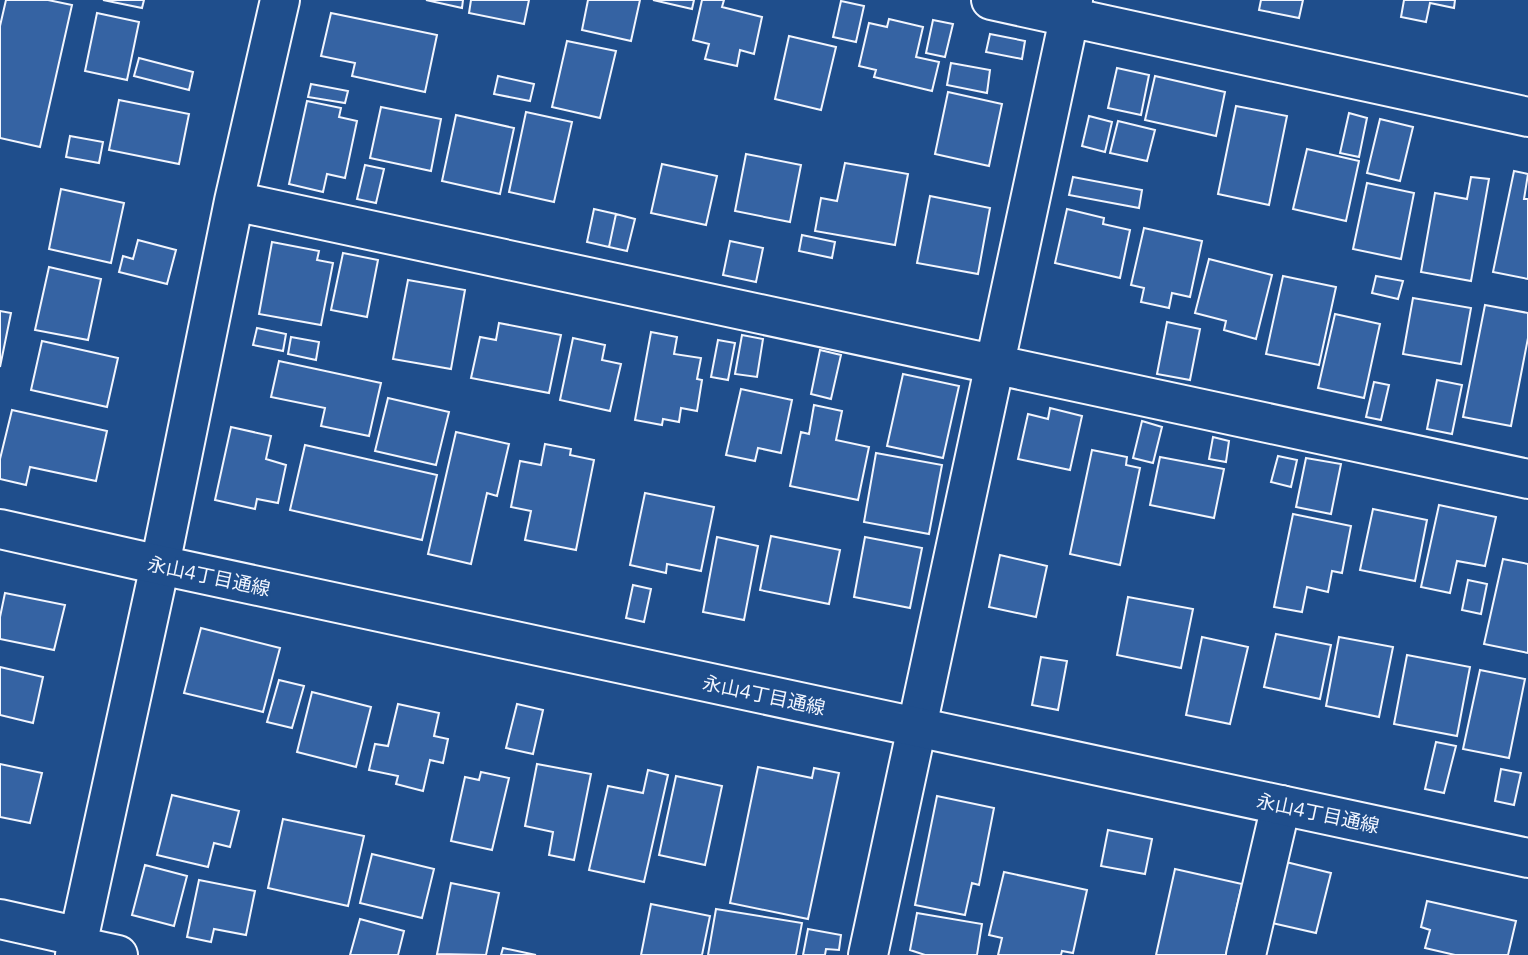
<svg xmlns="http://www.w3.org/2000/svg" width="1528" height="955" viewBox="0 0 1528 955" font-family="'Noto Sans','Noto Sans JP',sans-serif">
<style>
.building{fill:#3563a3;stroke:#f2f6ff;stroke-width:2}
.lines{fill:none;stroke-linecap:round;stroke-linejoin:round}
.minor-casing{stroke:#f2f6ff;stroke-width:42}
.tertiary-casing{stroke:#f2f6ff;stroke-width:42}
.minor{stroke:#1f4e8c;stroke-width:38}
.tertiary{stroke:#1f4e8c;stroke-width:38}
.labels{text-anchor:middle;stroke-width:5;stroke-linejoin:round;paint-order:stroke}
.street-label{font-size:19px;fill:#f2f6ff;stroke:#1f4e8c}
</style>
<rect width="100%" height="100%" fill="#1f4e8c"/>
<!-- building -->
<path class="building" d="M6,0h42l24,5 -32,142 -40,-9v-112z
M103,0h41l-2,8z
M426,0h37l-1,8z
M471,0h58l-5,24 -55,-11z
M588,0h52l-9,41 -49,-11z
M653,0h41l-2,9z
M702,0h22l-2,7 40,10 -8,37 -14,-4 -3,16 -32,-7 4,-15 -16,-4z
M1261,0h42l-4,18 -40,-8z
M1404,0h51l-1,8 -24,-5 -4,19 -25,-5z
M841,1l23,5 -8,36 -23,-5z
M97,13l42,9 -12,58 -42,-9z
M331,13l106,22 -12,57 -73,-16 3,-13 -34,-7z
M889,19l34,8 -7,30 23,5 -7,29 -58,-14 2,-7 -17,-4 10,-43 18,4z
M933,20l20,4 -8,33 -19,-4z
M990,34l35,7 -3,18 -36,-7z
M789,36l47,11 -15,63 -46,-11z
M567,41l49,10 -16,67 -48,-11z
M139,58l54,14 -4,18 -55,-14z
M951,63l39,7 -3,23 -40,-8z
M1117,68l32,7 -8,40 -33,-7z
M498,76l36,8 -4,17 -36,-7z
M1155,76l70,16 -9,44 -71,-16z
M311,84l37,7 -3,12 -37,-6z
M948,92l54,12 -13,62 -54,-12z
M119,100l70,14 -10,50 -70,-14z
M307,101l34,7 -2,9 18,4 -12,57 -18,-4 -4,18 -34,-8z
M1236,106l51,10 -18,89 -51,-11z
M381,107l60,12 -10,52 -61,-13z
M526,112l46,10 -18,80 -45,-10z
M1349,113l18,5 -8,39 -19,-4z
M456,115l58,13 -14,66 -58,-13z
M1089,116l23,6 -7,30 -23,-6z
M1380,119l33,8 -13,54 -33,-8z
M1118,121l37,9 -8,31 -37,-8z
M70,136l33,6 -4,21 -33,-6z
M1307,149l52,12 -13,60 -53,-12z
M746,154l55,11 -11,57 -55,-11z
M845,163l63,11 -13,71 -80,-14 6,-33 16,3z
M662,164l55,12 -11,49 -55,-12z
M365,165l19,4 -8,34 -19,-4z
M1514,171l14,3 -4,25h4v80l-35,-7z
M1073,177l69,13 -3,18 -70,-13z
M1471,177l18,2 -18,102 -50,-9 14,-79 32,6z
M1367,183l47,10 -13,66 -48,-10z
M61,189l63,14 -13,60 -62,-14z
M930,196l60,12 -12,66 -61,-11z
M594,209l22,5 -7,33 -22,-5z
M1067,209l37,9 -1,6 27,6 -10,48 -65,-15z
M616,214l19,5 -8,32 -18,-4z
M1144,228l58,13 -12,56 -18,-4 -3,15 -28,-6 3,-14 -13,-3z
M802,235l33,7 -3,16 -33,-7z
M138,240l38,10 -9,34 -48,-12 4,-16 10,3z
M730,241l33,7 -7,34 -33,-7z
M272,242l47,9 -2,9 16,3 -12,62 -62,-11z
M343,253l35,7 -11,57 -36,-7z
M1209,259l63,16 -16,64 -32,-9 2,-9 -31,-8z
M49,267l52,12 -13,61 -53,-10z
M1283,276l53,11 -17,78 -53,-11z
M1376,276l27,5 -5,18 -26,-6z
M408,280l57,10 -14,79 -58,-10z
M1413,298l58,10 -10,56 -58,-10z
M1485,305l43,8v25l-17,88 -48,-9z
M0,311l11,2 -11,54z
M1335,314l45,10 -16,74 -46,-10z
M1167,322l33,7 -10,51 -33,-6z
M499,323l62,12 -12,58 -78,-15 9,-41 16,3z
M257,328l29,6 -3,17 -30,-6z
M651,332l26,5 -3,17 27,4 -4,21 5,1 -5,31 -16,-3 -2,14 -16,-3 -1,6 -27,-5z
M742,335l21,4 -6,38 -22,-3z
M291,337l28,5 -3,18 -28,-6z
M573,338l32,7 -3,15 19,4 -11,47 -50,-11z
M718,340l17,3 -7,37 -17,-3z
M42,341l76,17 -11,49 -76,-17z
M820,350l21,5 -10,44 -20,-5z
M279,361l102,22 -12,53 -48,-10 4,-18 -54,-11z
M903,374l56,12 -16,72 -56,-12z
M1437,380l25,5 -10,49 -25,-5z
M1374,382l15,3 -8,35 -15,-3z
M741,389l51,11 -11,53 -23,-5 -3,13 -29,-6z
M388,398l61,14 -13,53 -61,-14z
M814,405l28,6 -6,29 33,7 -11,53 -68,-14 11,-54 8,2z
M1050,408l32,8 -12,54 -52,-11 10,-45 20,5z
M12,410l95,21 -11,50 -66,-14 -4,18 -26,-6v-20z
M1142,421l20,6 -9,36 -20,-5z
M231,427l40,9 -5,23 20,6 -8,38 -21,-4 -2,10 -40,-9z
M456,432l53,12 -12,52 -10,-3 -16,71 -43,-10z
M1213,437l16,4 -3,21 -17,-3z
M545,444l26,5 -1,6 24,5 -18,90 -51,-10 6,-29 -20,-4 9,-46 21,4z
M305,445l132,30 -15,65 -132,-30z
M1092,450l35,7 -1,8 14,3 -20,97 -50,-11z
M876,453l66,12 -13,69 -65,-12z
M1278,456l19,4 -6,27 -20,-5z
M1160,457l64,12 -10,49 -64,-13z
M1306,458l35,6 -10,50 -35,-7z
M645,493l69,14 -13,64 -34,-7 -1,9 -36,-8z
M1439,505l57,12 -11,49 -28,-5 -7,32 -29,-6z
M1373,509l54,11 -12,61 -55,-11z
M1293,514l58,12 -9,47 -10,-2 -4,21 -21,-5 -5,25 -28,-5z
M771,536l69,14 -11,54 -69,-14z
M717,537l41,9 -14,74 -41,-8z
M865,537l57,11 -12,60 -56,-11z
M1000,555l47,11 -11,51 -47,-10z
M1503,559l25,5v89l-44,-9z
M1468,580l19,4 -6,30 -19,-4z
M633,585l18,4 -7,33 -18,-4z
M5,593l60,12 -11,45 -54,-11v-22z
M1128,597l65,12 -12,59 -64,-13z
M201,628l79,20 -17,64 -79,-19z
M1276,634l55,11 -11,54 -56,-12z
M1202,637l46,10 -18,77 -44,-9z
M1339,637l54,10 -14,70 -53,-11z
M1407,655l63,12 -13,69 -63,-12z
M1041,657l26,4 -9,49 -26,-5z
M0,667l43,10 -10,46 -33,-8z
M1480,670l45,9 -16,79 -46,-9z
M279,680l25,6 -12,42 -25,-6z
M312,692l59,15 -15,60 -59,-15z
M398,704l41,9 -5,23 14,3 -5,24 -13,-3 -7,31 -27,-7 2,-8 -29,-6 6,-26 13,2z
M517,704l26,6 -10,44 -27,-6z
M1436,742l20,4 -12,47 -19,-4z
M0,764l42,9 -12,50 -30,-6z
M537,764l54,10 -17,86 -25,-5 4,-23 -28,-6z
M758,767l54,11 2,-10 25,5 -31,146 -78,-16z
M1501,769l20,4 -7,32 -19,-4z
M648,770l20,5 -24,107 -55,-12 19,-84 35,7z
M481,772l28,6 -17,72 -41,-9 14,-64 14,3z
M676,776l46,10 -17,79 -46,-10z
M172,795l67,16 -9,36 -16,-4 -6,24 -51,-12z
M937,796l57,12 -15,77 -7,-2 -7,32 -50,-10z
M283,819l81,17 -16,70 -80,-18z
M1108,830l44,9 -7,35 -44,-8z
M372,854l62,15 -12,49 -62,-15z
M1286,862l45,11 -15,60 -44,-10z
M145,865l42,11 -13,50 -42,-11z
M1175,869l67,15 -16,71h-70z
M1004,872l83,18 -14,63 -11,-2 -1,4h-63l4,-17 -13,-3z
M199,880l56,11 -9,44 -32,-6 -3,13 -24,-5z
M451,883l48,10 -13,62 -49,-1z
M1427,901l89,20 -8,34h-53l-30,-7 5,-18 -9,-3z
M651,904l59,12 -8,39h-61z
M716,909l86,14 -6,32h-88z
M917,913l65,11 -5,31h-52l-15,-5z
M360,919l44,12 -6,24h-48z
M808,929l33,6 -2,15 -13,-1 -1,6h-22z
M503,948l33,7h-35z"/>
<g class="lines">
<!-- minor casing -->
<g class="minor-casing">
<path id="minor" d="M991,0l537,117
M234,201l1294,278
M0,919l80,18
M77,946l41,9
M75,955l85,-390 74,-364 46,-201
M868,955l205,-955
M1246,955l35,-150"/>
</g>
<!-- tertiary casing -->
<g class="tertiary-casing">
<path id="tertiary" d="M0,529l160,36 1368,293"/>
</g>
<!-- minor -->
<use href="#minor" class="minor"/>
<!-- tertiary -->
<use href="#tertiary" class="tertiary"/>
</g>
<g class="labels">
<!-- street labels -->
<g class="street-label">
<text transform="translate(209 576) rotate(12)" y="7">永山4丁目通線</text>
<text transform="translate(764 695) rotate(12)" y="7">永山4丁目通線</text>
<text transform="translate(1318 813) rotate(12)" y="7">永山4丁目通線</text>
</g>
</g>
</svg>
